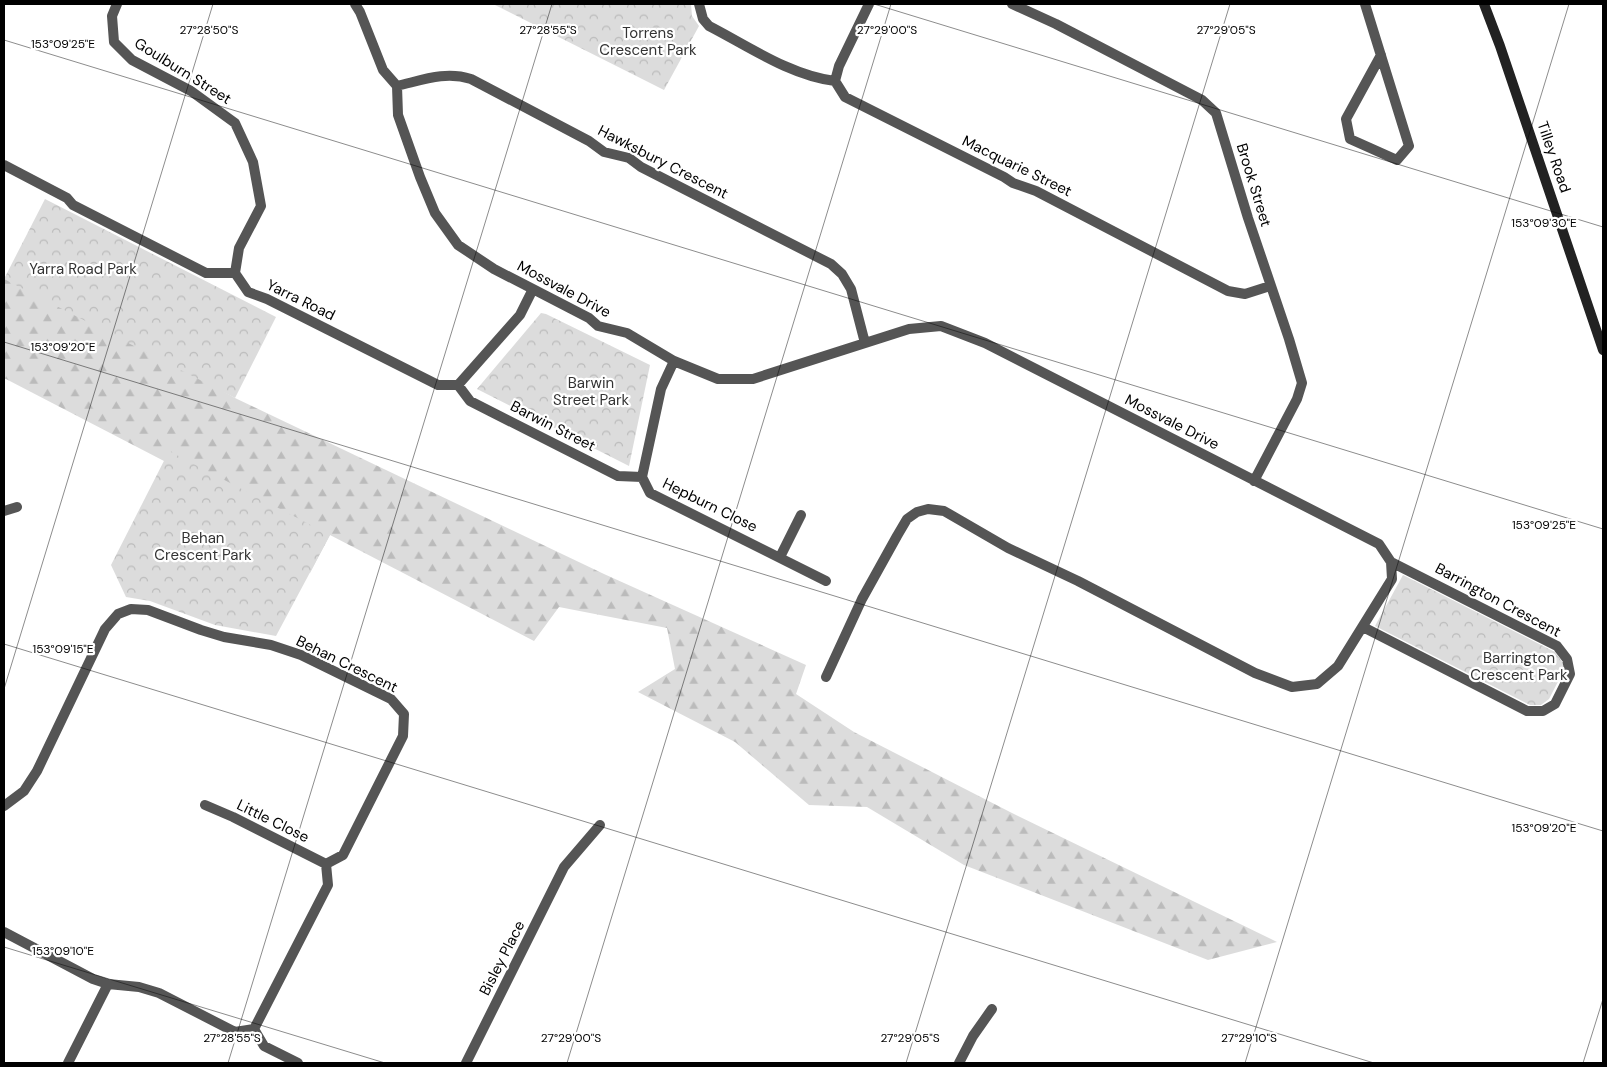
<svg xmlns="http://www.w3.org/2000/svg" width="1607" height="1067" viewBox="0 0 1607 1067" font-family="'DM Sans',sans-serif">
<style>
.forest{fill:url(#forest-firs)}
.park{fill:url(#park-crowns)}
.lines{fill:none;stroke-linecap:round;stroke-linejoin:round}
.street{stroke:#555;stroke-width:10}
.secondary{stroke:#222;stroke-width:10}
.ticks{fill:none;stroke:#000;stroke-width:1;stroke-opacity:0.45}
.labels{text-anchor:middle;stroke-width:4.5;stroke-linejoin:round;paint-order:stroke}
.park-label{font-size:15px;fill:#333;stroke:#fff}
.street-label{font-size:15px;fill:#000;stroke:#fff}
.ticks-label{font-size:12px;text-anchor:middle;fill:#000;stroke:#fff;stroke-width:4.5;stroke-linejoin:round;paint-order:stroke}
</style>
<defs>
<pattern id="forest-firs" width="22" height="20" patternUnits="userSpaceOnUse" patternTransform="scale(1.25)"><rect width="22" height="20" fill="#dcdcdc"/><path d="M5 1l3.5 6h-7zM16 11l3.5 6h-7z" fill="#bbb"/></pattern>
<pattern id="park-crowns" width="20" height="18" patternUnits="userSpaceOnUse" patternTransform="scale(1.25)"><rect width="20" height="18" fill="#dcdcdc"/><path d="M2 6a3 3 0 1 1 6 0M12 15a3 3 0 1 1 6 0" fill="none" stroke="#bbb"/></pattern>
</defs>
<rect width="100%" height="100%" fill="#fff"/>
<!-- forest -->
<path class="forest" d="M20,259l161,108 54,31 369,176 202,91 -10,29 58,38 156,80 267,130 -69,18 -244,-95 -97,-58 -58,-2 -74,-63 -97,-50 37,-23 -8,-41 -108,-21 -25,34 -204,-106 -20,38 -131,-42 -15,-70 -160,-83v-99z"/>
<!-- park -->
<path class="park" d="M493,4h198l1,12 7,10 -35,64z
M45,199l231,118 -41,81 -231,-119z
M541,313l5,1 104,51 -21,101 -152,-77z
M169,451l161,84 -54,101 -61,-11 -65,-24 -24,-4 -15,-32z
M1403,575l152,77 8,11v9l-14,27 -8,6h-11l-155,-79z"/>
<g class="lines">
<!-- street -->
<path class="street" d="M117,4l-5,12 2,26 18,18 59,31 44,32 18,39 8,44 -22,42 -4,25
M355,4l5,8 23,58 14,16 1,29 22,62 15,36 23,32 36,24 95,49 9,8 29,7 47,28 44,18h35l156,-50 32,-3 44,17 394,201 12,18 1,17 -54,87 -21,18 -25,3 -37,-14 -177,-92 -70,-33 -64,-37 -16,-2 -11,3 -10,7 -10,17 -35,63 -36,78
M699,4l4,15 6,7c39,20 82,50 126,55
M869,4l-30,62 -4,15 10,16 159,80 9,6 23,8 192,100 17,3 25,-8
M1012,4l44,20 146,76 14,13 32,105 41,121 13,44 -5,16 -43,82
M1365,4l44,142 -12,14 -47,-21 -4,-20 35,-64
M397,86c26,-6 48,-15 74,-7l118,62 15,11 25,6 12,9 190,97 11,10 9,15 14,54
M4,165l63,33 6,7 133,68h29l13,19 19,7 171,86h20l62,-70 13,-26
M674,361l-13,28 -19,88 8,16 176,88
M458,385l12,16 148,75 24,1
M4,511l13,-4
M780,557l21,-42
M1363,627l164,84h16l12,-7 15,-30 -3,-15 -10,-13 -166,-84
M205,805l28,12 93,47
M4,806l20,-15 13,-20 68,-142 13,-15 13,-5 17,1 53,20 23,7 47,8 30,10 90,44 13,15 -1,22 -60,119 -17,9 2,21 -74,144
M4,932l89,47 15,5 31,3 20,6 76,39 19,-3 10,17 34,17
M68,1063l40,-79
M466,1063l98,-196 36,-42
M959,1063l14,-27 19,-27"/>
<!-- secondary -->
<path class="secondary" d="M1484,4l16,42 103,304"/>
</g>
<!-- ticks -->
<path class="ticks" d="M874,4l729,223M4,40l1599,489M4,342l1599,489M4,644l1370,419M4,689l209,-685M4,947l381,116M228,1063l324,-1059M567,1063l324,-1059M906,1063l324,-1059M1245,1063l324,-1059M1583,1063l20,-64"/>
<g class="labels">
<!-- park labels -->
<g class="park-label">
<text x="648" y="38">Torrens<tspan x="648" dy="17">Crescent Park</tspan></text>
<text x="83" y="274">Yarra Road Park</text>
<text x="591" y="388">Barwin<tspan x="591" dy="17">Street Park</tspan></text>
<text x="203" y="543">Behan<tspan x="203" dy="17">Crescent Park</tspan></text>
<text x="1519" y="663">Barrington<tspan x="1519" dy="17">Crescent Park</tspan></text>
</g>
<!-- street labels -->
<g class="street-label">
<text transform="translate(183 71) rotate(32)" y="5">Goulburn Street</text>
<text transform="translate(1554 157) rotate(71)" y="5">Tilley Road</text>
<text transform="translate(663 162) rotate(27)" y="5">Hawksbury Crescent</text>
<text transform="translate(1017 166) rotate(26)" y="5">Macquarie Street</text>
<text transform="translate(1254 185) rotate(73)" y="5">Brook Street</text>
<text transform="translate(564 289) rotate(28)" y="5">Mossvale Drive</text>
<text transform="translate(301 300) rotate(26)" y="5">Yarra Road</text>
<text transform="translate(1172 422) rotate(27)" y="5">Mossvale Drive</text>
<text transform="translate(553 426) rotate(27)" y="5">Barwin Street</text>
<text transform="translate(710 505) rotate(26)" y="5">Hepburn Close</text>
<text transform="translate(1498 600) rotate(28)" y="5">Barrington Crescent</text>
<text transform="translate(347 664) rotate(26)" y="5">Behan Crescent</text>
<text transform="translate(273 821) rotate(26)" y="5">Little Close</text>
<text transform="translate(502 958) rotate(-63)" y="5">Bisley Place</text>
</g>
</g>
<g class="ticks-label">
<text x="209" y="34">27°28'50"S</text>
<text x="548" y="34">27°28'55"S</text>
<text x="887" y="34">27°29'00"S</text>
<text x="1226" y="34">27°29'05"S</text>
<text x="63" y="48">153°09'25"E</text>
<text x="1544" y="227">153°09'30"E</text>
<text x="63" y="351">153°09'20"E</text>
<text x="1544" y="529">153°09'25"E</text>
<text x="63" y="653">153°09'15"E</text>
<text x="1544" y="832">153°09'20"E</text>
<text x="63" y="955">153°09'10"E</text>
<text x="232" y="1042">27°28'55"S</text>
<text x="571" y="1042">27°29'00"S</text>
<text x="910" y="1042">27°29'05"S</text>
<text x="1249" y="1042">27°29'10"S</text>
</g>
<!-- border -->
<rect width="1607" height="1067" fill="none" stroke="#000000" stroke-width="10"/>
</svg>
